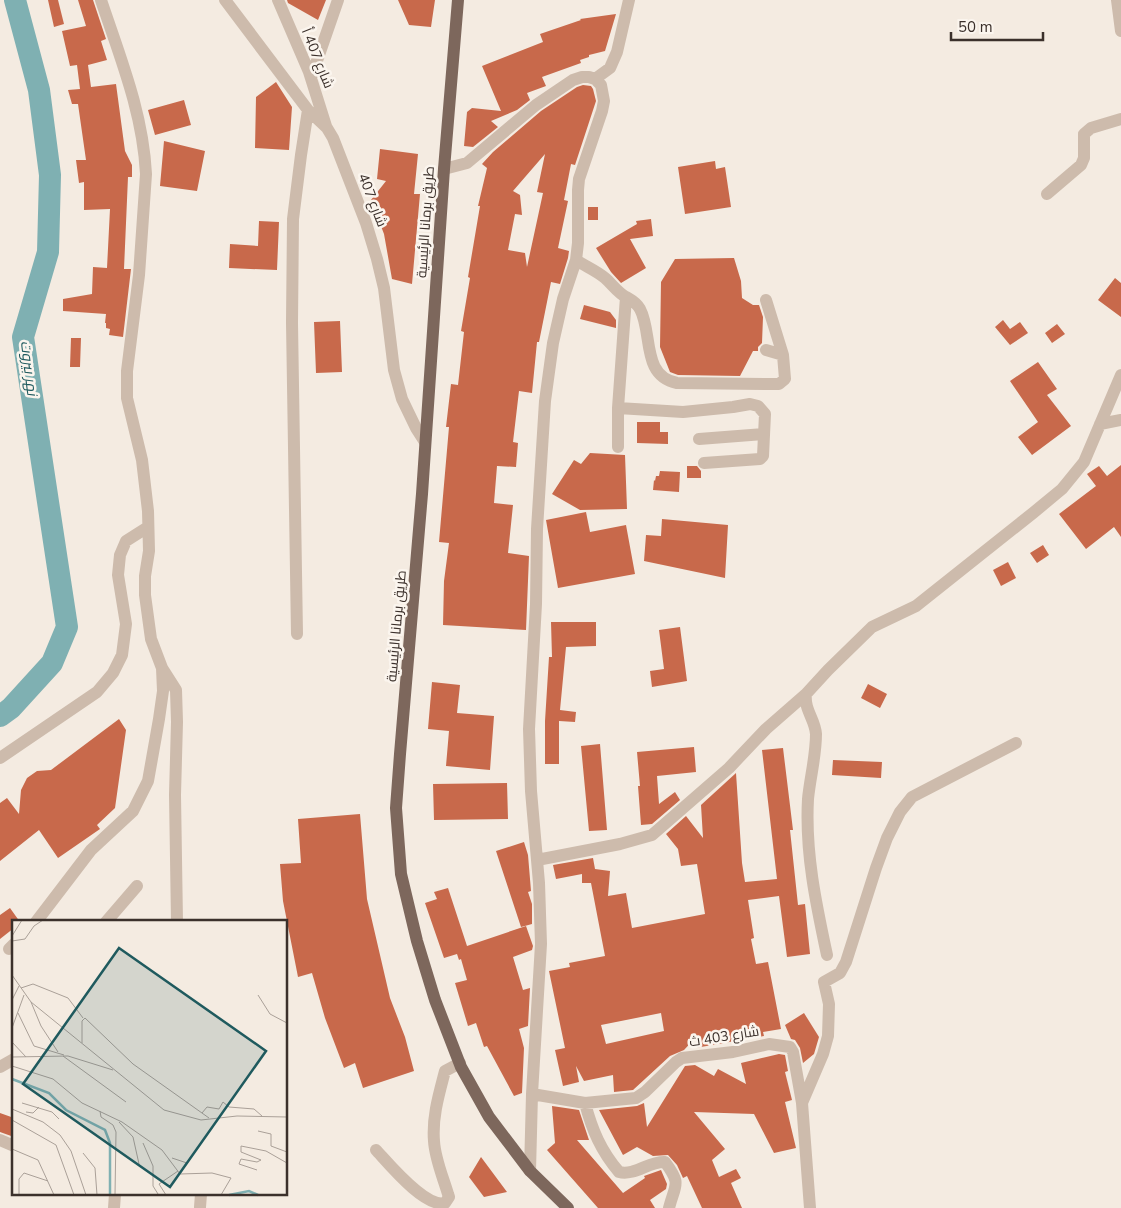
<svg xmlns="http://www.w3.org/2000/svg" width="1121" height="1208" viewBox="0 0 1121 1208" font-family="'Nunito Sans',Cairo,sans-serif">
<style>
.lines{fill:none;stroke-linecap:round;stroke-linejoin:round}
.river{stroke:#7fb0b2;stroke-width:22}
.building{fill:#c8694b;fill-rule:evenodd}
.minor{stroke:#cdbbac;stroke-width:12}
.major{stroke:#7d675c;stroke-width:12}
.labels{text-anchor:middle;stroke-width:5;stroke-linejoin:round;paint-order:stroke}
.street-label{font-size:14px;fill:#3b302b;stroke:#fbf5ee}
.water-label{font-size:15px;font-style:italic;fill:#1f5a5e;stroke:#fbf5ee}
.inset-river{fill:none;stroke:#7fb0b2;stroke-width:2.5}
.inset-road{fill:none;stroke:#aaa098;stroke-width:1}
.view{fill:#1f5a5e;fill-opacity:0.15;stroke:#1f5a5e;stroke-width:2.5}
.inset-edge{fill:none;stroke:#3b302b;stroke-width:2.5}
</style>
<rect width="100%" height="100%" fill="#f4ebe1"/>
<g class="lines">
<!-- river -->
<path class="river" d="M0,716l11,-8 41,-45 15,-36 -44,-290 25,-85 2,-77 -11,-85 -24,-90"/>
</g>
<!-- building -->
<path class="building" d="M48,0h10l6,24 -10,3z
M78,0h15l13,39 -5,2 6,19 -19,5 3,22 25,-3 9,67 7,14v12h-4l-4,92h7l-8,68 -14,-2 1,-6 -4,-1v-5h-1l1,-9 -43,-3v-12l29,-5 1,-27 14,1 3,-59 -26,1v-28l-5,1 -3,-23h10l-8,-56h-6l-4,-14 12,-1 -3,-24 -7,1 -8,-35 24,-5z
M287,0h39l-8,20 -30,-17z
M398,0h37l-4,27 -22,-2z
M616,14l-11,37 -16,4v2l-9,3 1,3 -39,14 4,9 -19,7 3,7 -13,10 -26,11 7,6 -25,20 -9,-1 3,-34 5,-4 29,3 -19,-45 61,-24 -3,-8 41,-14 -1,-1z
M276,82l16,25 -3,43 -34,-2 1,-51z
M583,85l8,1 2,3 3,12 -21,64 -4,-1 -7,36 4,1 -10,47 11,3 -1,7 -8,26 -9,-2 -12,60h-2l-5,51 -13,-2 -6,51 5,1 -2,24 -19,-1 -3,37 19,2 -5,48 21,3 -3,74 -83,-5 1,-44 5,-38 -10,-1 10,-115h-3l5,-43 7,1 6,-53 -3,-1 9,-53 -2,-1 12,-71h-2l9,-38 -5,-4 11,-12 48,-41 36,-24zM545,154l-8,38 6,1 -16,74 -2,-14 -17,-3 7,-36 7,1 -2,-20 -7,-4z
M184,100l7,25 -36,10 -7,-25z
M164,141l41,10 -8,40 -37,-5z
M380,149l38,5 -4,40h6l-8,90 -20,-5 -8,-45 -13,-34 15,-19 -9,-2z
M715,161l1,8 9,-2 6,40 -46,7 -7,-47z
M588,207h10v13h-10z
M651,219l2,17 -23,3 16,29 -25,15 -10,-11 -15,-24 41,-24 -1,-3z
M259,221l20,1 -2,48 -48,-2 1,-24 28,2z
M734,258l7,23 1,17 11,7h6l4,12 -1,26 -4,4v4h-5l-13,25 -62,-1 -8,-3 -10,-25 1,-65 14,-23z
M1115,278l6,5v34l-23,-17z
M584,305l26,7 6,8v8l-36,-9z
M1003,320l7,9 10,-7 8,11 -18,12 -15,-18z
M340,321l2,51 -26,1 -2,-51z
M1057,324l8,10 -13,9 -7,-10z
M71,338h10l-1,29h-10z
M1038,362l19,27 -10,6 24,31 -39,29 -14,-18 20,-15 -28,-41z
M637,422h23v10h8v12l-31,-1z
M590,453l35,2 2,54 -47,1 -28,-16 22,-34 7,4z
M1121,465v72l-7,-10 -28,22 -27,-35 37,-28 -9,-12 12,-8 8,10z
M687,466h10l4,5v7h-14z
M660,471l20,1 -1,20 -26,-2 1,-10 1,1 1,-5h3z
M586,512l4,20 36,-7 9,49 -77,14 -12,-68z
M662,519l66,6 -3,53 -81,-17 2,-26 15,1z
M1043,545l6,10 -12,8 -7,-10z
M1008,562l8,16 -15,8 -8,-16z
M551,622h45v24l-30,1 -6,63 16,2 -1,10 -16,-1v43h-14v-43l4,-64h3z
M680,627l7,54 -35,6 -2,-16 14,-2 -5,-39z
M432,682l28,3 -3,28 37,3 -4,54 -44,-4 3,-35 -21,-2z
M868,684l19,10 -7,14 -19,-10z
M119,719l7,11 -11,78 -18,17 3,4 -42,29 -19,-28 -39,31v-58l7,-5 12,16 2,-24 6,-12 10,-7 14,-1z
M600,744l7,86 -18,1 -8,-85z
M694,747l2,25 -39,4 2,28 16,-12 5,8 -28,24 -11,1 -3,-39h2l-3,-34z
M783,748l10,82h-3l8,75 7,-1 5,50 -23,3 -8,-61 -31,4 6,38 -3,1 5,25 12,-2 13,67 -18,3 1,4 -69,12 6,-10 -3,-3 -14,15 -14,6 -37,34 -19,2 -1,-17 -29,6 -8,-15 3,16 -16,4 -8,-36 10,-2 -16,-77 21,-4 -1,-4 36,-7 -14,-73h-9v-9l-26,5 -3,-14 40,-7 2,11 15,2 -2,25 18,-3 6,35 73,-14 -8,-50 -16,2 -3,-17 -12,-15 20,-18 17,22 -2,-33 35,-32 6,90 3,19 32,-3 -15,-129zM661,1013l3,18 -58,13 -5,-19z
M833,760l49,2 -1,16 -49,-3z
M507,783l1,36 -74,1 -1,-36z
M360,814l7,85 23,99 15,39 9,34 -51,17 -8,-25 -11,5 -19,-50 -13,-45 -14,4 -15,-76 -3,-37 21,-1 -3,-44z
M524,842l4,13 3,36 -3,1 4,12v20l-11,3 -25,-76z
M448,888l19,58 59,-20 7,20 -1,4 -19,7 10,33 7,-2 -2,38 -9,3 5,19 -2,45 -8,3 -27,-50 -3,1 -8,-24 -8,3 -13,-43 12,-3 -6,-21 -2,1 -2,-6 -13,4 -19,-55 12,-4 -3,-7z
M10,908l10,14h-6v6l-14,11v-24z
M804,1013l15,24 -5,17 -11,9 -3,-15 -5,-8 -4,-1 -6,-14z
M779,1054l6,1 3,16 -3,1 7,28 -7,2 11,46 -22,5 -20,-39 -60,-2 31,37 -13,11 7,17 17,-8 5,9 -10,5 11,25h-40l-15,-32 -4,2 -6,-13 -9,-10 -15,1 -16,-9 -14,8 -24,-45 38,-4 7,-3 3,24 38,-61 10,-1 19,11 4,-7 28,15 -5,-21z
M552,1106l27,4 10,30h-12l46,53 22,-15 -1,-2 17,-6 6,14 -1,5 -16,11 5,8h-57l-51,-58 8,-7z
M0,1113l14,5v19l-14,-5z
M481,1157l26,35 -23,5 -15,-20z"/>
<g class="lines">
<!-- minor -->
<path class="minor" d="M101,0c19,57 42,113 45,174l-7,101 -12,96v27l15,62 6,51 1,40 -4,25v19l6,44 11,29 14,22 1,32 -2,73 2,127
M225,0l83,110 19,18 6,10 33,85 11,36 7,29 10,82 8,29 14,29 9,14
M278,0l31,72 17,54
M1117,0l4,31
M311,78l27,-78
M595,79l15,-11 7,-16 12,-52
M444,169l23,-6 69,-58 37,-25 9,-3h7l6,2 6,6 3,16 -2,10 -23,68 -1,11v53l-2,17 -13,39 -10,44 -8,58 -8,128 -1,75 -7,125 2,62 8,92 2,61 -9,150 -2,77
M1047,194l34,-29 3,-7v-24l7,-6 30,-9
M576,260c9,6 21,11 29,18 7,6 13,15 21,19 5,3 10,5 14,12 13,24 1,67 37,74l88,1h14l6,-5 -2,-24 -17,-55
M766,350l17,5
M618,408l65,4 50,-5 17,-3 8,2 7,8 -2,42 -3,3 -56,4
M1100,424l21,-4
M699,439l65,-5
M618,447v-39l8,-111
M297,634l-5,-311 1,-104 8,-64 7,-45
M806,694c-2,16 9,25 10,40 0,22 -6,44 -8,65 -3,53 8,105 19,156
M0,758l97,-66 16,-19 9,-18 4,-31 -8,-49 2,-20 6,-14 22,-14
M537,860l83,-16 32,-9 77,-67 37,-39 40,-35 22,-24 44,-43 44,-21 117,-93 29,-24 22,-27 37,-87
M36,922l55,-72 42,-39 15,-30 11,-62 4,-28 -1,-23
M106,922l31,-36
M9,949l5,-5
M0,1067l14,-8
M532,1094l53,9 51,-5 9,-6 31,-30 6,-4 51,-6 36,-8 21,3 3,5 9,51
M585,1103c7,27 16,48 34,69 16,4 30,-11 46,-10 17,23 10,22 4,46
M0,1140l14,6
M376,1150c13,14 49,58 69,53l4,-6 -1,-3c-5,-17 -13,-35 -14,-53 -2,-24 5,-47 11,-70l15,-8
M200,1207l1,-13
M114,1208l1,-14
M810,1208l-8,-105 21,-49 5,-18 1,-32 -5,-22 16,-9 6,-11 30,-94 11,-30 13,-26 12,-15 104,-54"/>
<!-- major -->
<path class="major" d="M458,0l-14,169 -22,325 -22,260 -4,54 5,66 16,67 18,59 26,67 28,50 41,54 38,37"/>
</g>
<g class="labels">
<!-- street labels -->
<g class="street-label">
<text transform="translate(318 58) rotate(68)" y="5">شارع 407 أ</text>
<text transform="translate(373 200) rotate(69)" y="5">شارع 407</text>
<text transform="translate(425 222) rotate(-86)" y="5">طريق برمانا الرئيسية</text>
<text transform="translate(396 626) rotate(-85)" y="5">طريق برمانا الرئيسية</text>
<text transform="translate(724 1036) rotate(-9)" y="5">شارع 403 ث</text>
</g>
<!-- water labels -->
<g class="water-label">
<text transform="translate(29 368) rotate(83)" y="5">نهر بيروت</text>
</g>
</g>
<!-- overview -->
<g transform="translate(12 920)">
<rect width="275" height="275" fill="#f4ebe1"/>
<path class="inset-river" d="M0,159l37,14 17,17 39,20 5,13v52M217,275l20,-4 9,4"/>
<path class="inset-road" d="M0,16l10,-16M0,21l13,-2 9,-13 9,-6M0,55l19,27 133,108 37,10 36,-4 50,1M9,68l12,-4 35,14 15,20M246,75l12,19 17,9M0,80l7,-14M19,82l10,24 17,26M6,93l16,33 30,9M0,108l12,-33M0,122l14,15M70,123v-22l3,-3 48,46 76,54M51,136l63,46M0,137l56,-1 45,14M0,146l41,13 29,24 40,19 40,28 18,24 32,-1 19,5 -10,17M10,183l30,9 7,7M0,189l31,13 17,13 11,16 15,44M88,191l1,6 12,8 3,7 -1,63M14,192l7,1 6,-6M190,193l5,-6 12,2 4,-7 6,5 25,2 8,7M0,200l44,25 18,50M107,202l14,15 6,27M246,211l13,3v12l16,6M131,223l10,23v20l5,8M0,229l26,11 16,35M71,233l12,15 2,27M160,238l15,5M245,250l-18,-6 2,-5 16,3 4,-2 -20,-8v-6l25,5 21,12M7,275v-16l5,-6 24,8M154,275l-7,-11 19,-13"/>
<path class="view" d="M107,28l147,103 -96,136 -147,-103z"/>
<rect width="275" height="275" class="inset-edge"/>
</g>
<!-- scale -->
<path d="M951 32v8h92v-8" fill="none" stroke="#3b302b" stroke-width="2.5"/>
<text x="958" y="32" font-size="15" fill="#3b302b" stroke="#fbf5ee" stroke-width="4" paint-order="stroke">50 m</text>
</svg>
